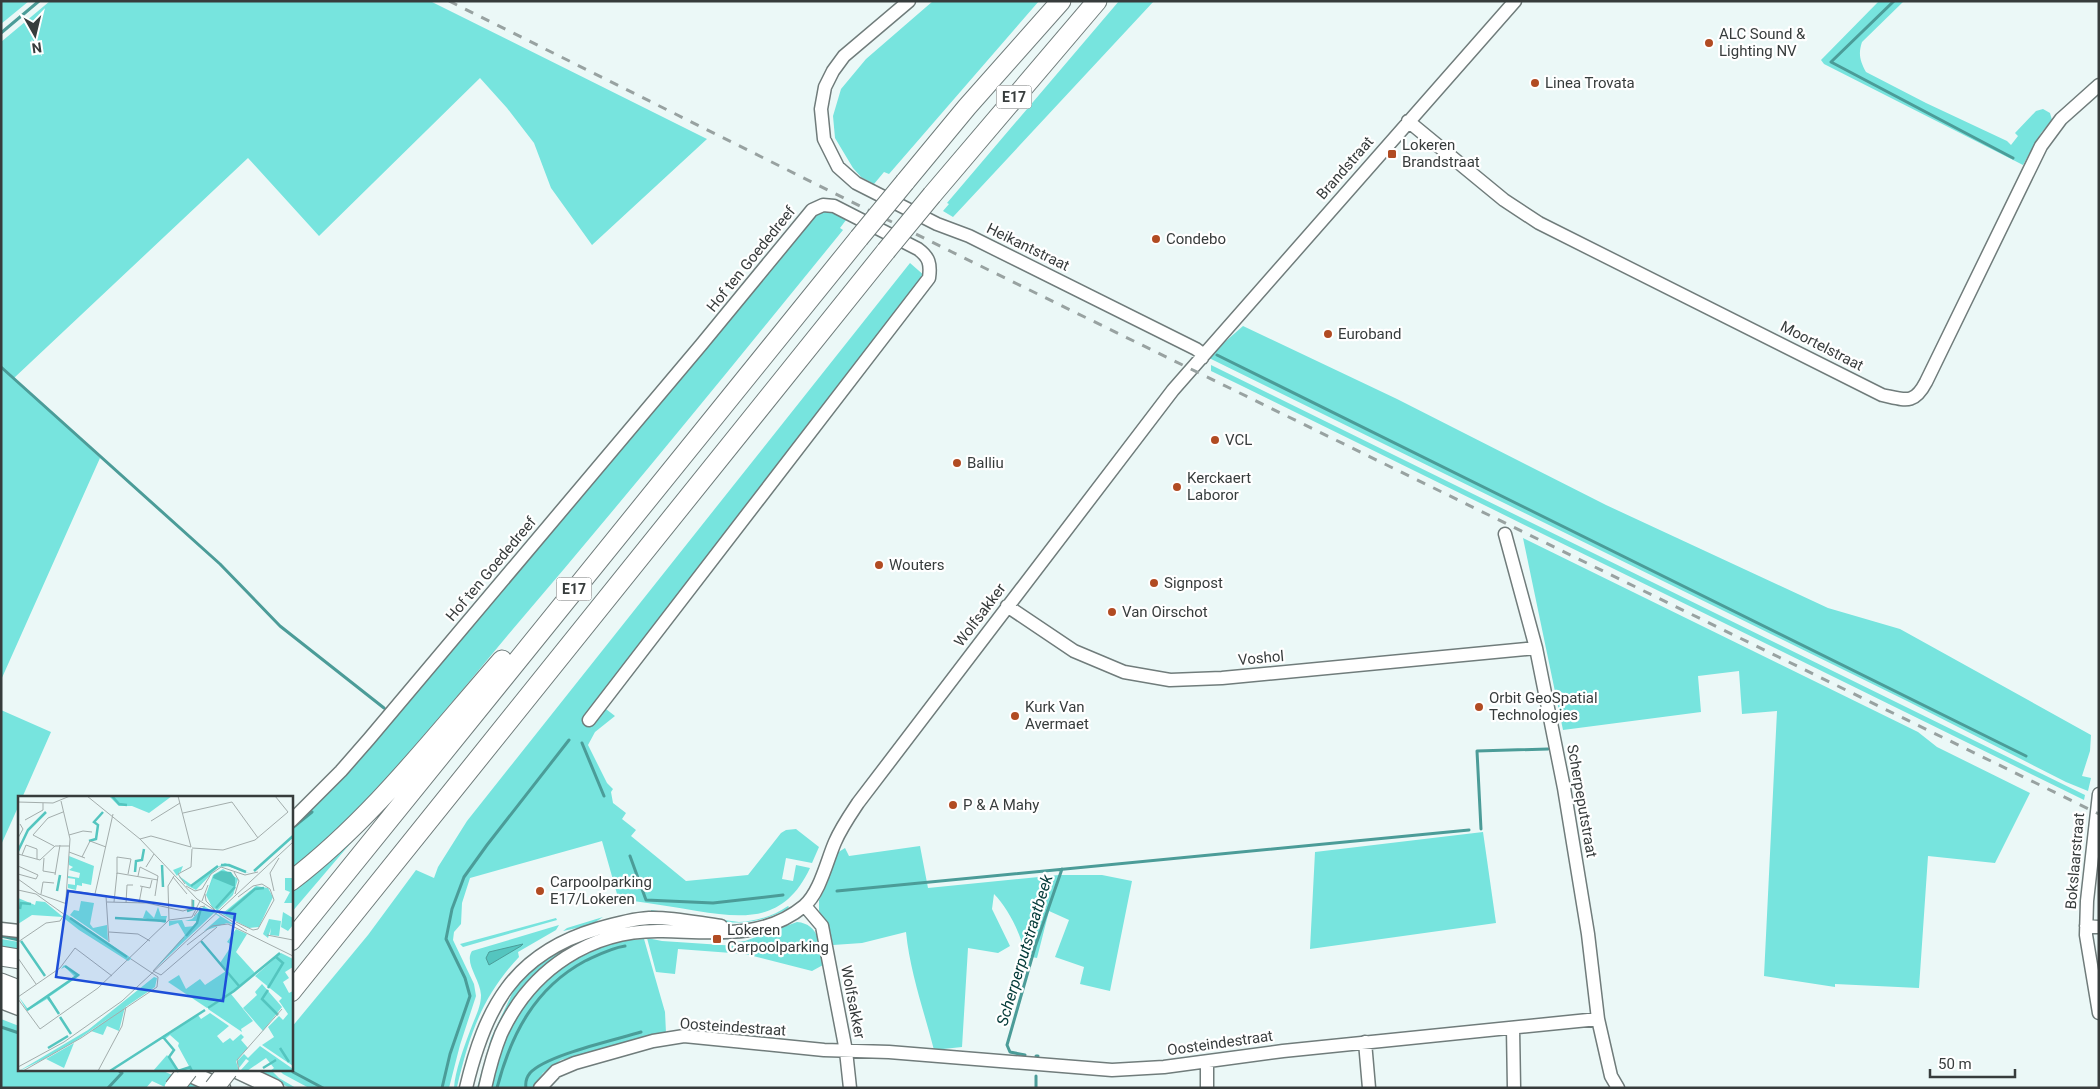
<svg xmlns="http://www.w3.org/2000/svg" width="2100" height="1089" viewBox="0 0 2100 1089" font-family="Roboto,sans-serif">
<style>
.green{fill:#77e4de}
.water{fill:#54c5bf;stroke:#4b9c98}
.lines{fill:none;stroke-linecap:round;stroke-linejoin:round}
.stream{stroke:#4b9c98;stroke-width:3}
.minor-casing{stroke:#707c7b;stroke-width:15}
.major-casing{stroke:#707c7b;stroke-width:19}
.highway-casing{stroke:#707c7b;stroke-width:21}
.minor{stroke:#fff;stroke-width:12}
.major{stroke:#fff;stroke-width:16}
.highway{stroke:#fff;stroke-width:19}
.rail{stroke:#98a2a1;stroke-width:3;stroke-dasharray:9 9;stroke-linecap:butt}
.highway-bridge-casing{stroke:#707c7b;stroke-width:21;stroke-linecap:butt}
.highway-bridge{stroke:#fff;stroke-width:19}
.poi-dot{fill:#b14b22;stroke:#fff;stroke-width:2}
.labels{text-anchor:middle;stroke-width:4.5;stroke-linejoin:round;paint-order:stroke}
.shield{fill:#fff;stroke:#737676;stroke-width:1}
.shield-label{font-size:14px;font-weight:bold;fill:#373c3c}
.poi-label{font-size:15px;fill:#373c3c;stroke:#fff;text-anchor:start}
.street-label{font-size:15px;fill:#373c3c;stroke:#fff}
.water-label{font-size:16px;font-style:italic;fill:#033a38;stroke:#fff}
.inset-river{fill:none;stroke:#54c5bf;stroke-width:2.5}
.inset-road{fill:none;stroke:#a3adac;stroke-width:1}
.view{fill:#1d4ed8;fill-opacity:0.15;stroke:#1d4ed8;stroke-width:2.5}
.inset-edge{fill:none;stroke:#373c3c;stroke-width:2.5}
</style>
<rect width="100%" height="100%" fill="#ebf8f7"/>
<!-- green -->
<path class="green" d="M1,1h28l-28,23z
M50,1h380l277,138 -115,106 -41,-57 -17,-45 -27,-35 -27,-30 -161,158 -71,-78 -234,220 86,80 -99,222v-638z
M933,1h106l-150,173 -5,-2 -10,12 -13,-7 -8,-9 -18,-30 -2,-22 8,-27 25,-30z
M1119,1h35l-201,216 -10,-6 6,-7 -2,-1z
M1879,1h25l-42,41c-4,12 -2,19 4,30l60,31 81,38 4,4 7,-9 -3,-3 21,-22 7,-2 7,4 2,7 -11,13 -18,32 -199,-101 -3,-4z
M819,209l30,7 -9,12 3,2c-109,134 -218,268 -330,399 -70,83 -137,172 -222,240v-43z
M910,263l16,14 -343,445 4,3 15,-19 13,10 -20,16 -7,13 19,38 6,6 -2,3 2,11 13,10 -4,6 14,11 -5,6 55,45 62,-6 33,-42 5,-3 10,-1 23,18 -7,16 -26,-5 -4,21 11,2 3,-16 14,3c-25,53 -62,51 -113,43 -23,-4 -47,-8 -71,-11l-7,1 -17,-60 -132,37 -8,25 -1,21 -7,8 -1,8 21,44 2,12 -16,49 -11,43h-140l-26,-14 -4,-4h12v-42l77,-93 48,-65 18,8 4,-11 29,-46z
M1243,326l154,73 209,106 222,103 72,21 191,106 -1,16 -8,25 9,2 -3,13 -22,-9 -157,-80 -700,-344 9,-10z
M1211,365l874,430 -1,5 -844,-415 -29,-14z
M1523,538l395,194 19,15 93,46 -35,70 -67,-7 -9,132 -84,-4v3l-71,-11 13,-265 -35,3 -3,-43 -41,5 3,36 -138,18z
M1,710l50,22 -29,66h-3v7l-18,40z
M1483,832l13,91 -186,26 5,-97z
M355,838l-64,75v-25z
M920,846l8,42 131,-13h43l30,6 -22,110 -30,-7 4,-17 -29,-10 14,-37 -20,-9 -12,47 -11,-2c-5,-21 -17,-47 -32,-62l-2,15 18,37 -12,7 -30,-5 -6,99 -28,3c-10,-39 -24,-78 -28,-118l-44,11 -29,2 -3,-14 -11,-20v-11l8,-16 10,-31 8,-5 4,8z
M788,906l1,1 -2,2c-46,26 -87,7 -136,5v-4l88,12c17,-1 35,-6 49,-16z
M603,917l-12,8 -28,6 4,-3z
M556,918l1,2 -94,27 -3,-3z
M797,922c23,2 23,24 26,43l-11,6 -67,-17 -67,-5 -3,25 -19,-2 -9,-34 15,3 75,5v-4l8,-1z
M559,925l-3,5 -38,22 1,5c-37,39 -50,79 -62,130l-3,1c1,-17 10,-41 16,-57 4,-12 11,-23 11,-36 -1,-16 -17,-32 -9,-44z
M634,937v3l10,-1 21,73 1,21 -105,27 -18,13 -10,15h-43l7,-30 20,-45 33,-39 46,-27z
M1,939l18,3v8l-18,-3z
M577,942l-40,32 -55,114h-5l14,-50 28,-59 28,-23z
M1,1019l18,7v44h142l41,18h-35l-15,-7 -6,7h-145z
M253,1070h18l8,8 17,10h-6z"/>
<!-- water -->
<path class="water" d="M523,944l-2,2 -32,19 -3,-7 3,-6z"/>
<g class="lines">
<!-- stream -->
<path class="stream" d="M1894,1l-63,61 182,96
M1,33l38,-32
M1217,355l809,401
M1,367l219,197 60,62 104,82
M582,743l22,53
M291,829l21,-17
M1481,829l-4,-78 71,-2
M630,856l16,44 67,3 70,-8
M837,891l632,-61
M1,936l18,4
M1,1027l18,6
M1025,1055l-15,-3 -3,-7 28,-98 27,-78
M1036,1056h2
M293,1072l30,16
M108,1088l14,-15 -4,-3
M442,1088l8,-34 20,-58 -5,-18 -19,-39 6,-30 12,-32 23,-32 82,-105
M497,1088c14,-54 38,-100 88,-127 13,-6 26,-13 40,-15
M526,1088c-1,-6 0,-10 4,-15 16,-18 85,-33 111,-41
M1036,1088v-12"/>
<!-- minor casing -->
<g class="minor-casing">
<path id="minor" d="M909,1l-65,55 -11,15 -8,16 -4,22 3,30 14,28 18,16 81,41 32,12 227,113 4,3 2,6
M1408,121l96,79 35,23 343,172c24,5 32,10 44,-13l115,-236 20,-27 38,-34
M1505,534l31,114 28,140 24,146 10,85 13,57 7,12
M1007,606l67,45 50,21 46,8 52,-2 314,-30
M2099,794l-12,107 -1,34 13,78
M291,821l50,-50 28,-32 332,-394 111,-135 11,-5 11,1 84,43c11,8 13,15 11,29l-340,442
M805,906l17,20 24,125 4,37
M2086,926l13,1
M1,929l18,2
M1513,1028l1,60
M1365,1042l4,46
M1207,1063v25
M466,1088c19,-80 47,-134 131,-159 17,-5 35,-10 52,-11 24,-1 49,5 72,8
M485,1088c4,-18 9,-37 16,-54 30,-65 90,-105 162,-103 50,1 100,9 141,-25 16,-13 23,-46 31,-64 6,-14 15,-27 23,-39l315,-413 342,-389
M540,1088l16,-17 19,-8 78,-22 31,-5 140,14 65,2 223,18 52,-3 119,-16 315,-32"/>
</g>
<!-- major casing -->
<g class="major-casing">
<path id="major" d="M1,1000l18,7
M182,1070l40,18
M237,1070l38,18"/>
</g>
<!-- highway casing -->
<g class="highway-casing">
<path id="highway" d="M905,182l62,-75 94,-106
M932,195l165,-194
M291,881c81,-62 144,-145 211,-221
M291,941l568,-703
M1,956l18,3
M1,983l18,7
M291,992l595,-741"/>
</g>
<!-- minor -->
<use href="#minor" class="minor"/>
<!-- major -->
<use href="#major" class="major"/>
<!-- highway -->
<use href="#highway" class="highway"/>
<!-- rail -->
<path class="rail" d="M449,1l503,251 1147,562"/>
<!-- highway-bridge casing -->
<g class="highway-bridge-casing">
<path id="highway-bridge" d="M859,238l46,-56
M886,251l46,-56
M174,1088l14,-18
M214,1088l14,-18"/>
</g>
<!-- highway-bridge -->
<use href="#highway-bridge" class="highway-bridge"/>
</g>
<!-- markers -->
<g class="poi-dot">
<circle cx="1709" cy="43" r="5"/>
<circle cx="1535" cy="83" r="5"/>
<rect x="1387" y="149" width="10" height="10" rx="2.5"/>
<circle cx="1156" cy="239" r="5"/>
<circle cx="1328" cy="334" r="5"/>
<circle cx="1215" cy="440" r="5"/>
<circle cx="957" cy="463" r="5"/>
<circle cx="1177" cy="487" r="5"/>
<circle cx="879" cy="565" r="5"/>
<circle cx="1154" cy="583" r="5"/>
<circle cx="1112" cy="612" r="5"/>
<circle cx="1479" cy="707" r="5"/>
<circle cx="1015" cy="716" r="5"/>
<circle cx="953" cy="805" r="5"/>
<circle cx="540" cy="891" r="5"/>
<rect x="712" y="934" width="10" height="10" rx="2.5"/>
</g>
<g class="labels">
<!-- shield labels -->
<g class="shield">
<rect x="996.5" y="85.5" width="35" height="23" rx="4"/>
<rect x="556.5" y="577.5" width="35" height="23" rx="4"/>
</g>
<g class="shield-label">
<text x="1014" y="102">E17</text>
<text x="574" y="594">E17</text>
</g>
<!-- poi labels -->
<g class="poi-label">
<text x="1719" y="39">ALC Sound &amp;<tspan x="1719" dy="17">Lighting NV</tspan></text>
<text x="1545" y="88">Linea Trovata</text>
<text x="1402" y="150">Lokeren<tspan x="1402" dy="17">Brandstraat</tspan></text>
<text x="1166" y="244">Condebo</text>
<text x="1338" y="339">Euroband</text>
<text x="1225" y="445">VCL</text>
<text x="967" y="468">Balliu</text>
<text x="1187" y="483">Kerckaert<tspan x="1187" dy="17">Laboror</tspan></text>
<text x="889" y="570">Wouters</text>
<text x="1164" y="588">Signpost</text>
<text x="1122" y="617">Van Oirschot</text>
<text x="1489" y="703">Orbit GeoSpatial<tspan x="1489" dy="17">Technologies</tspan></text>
<text x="1025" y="712">Kurk Van<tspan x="1025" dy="17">Avermaet</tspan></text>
<text x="963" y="810">P &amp; A Mahy</text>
<text x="550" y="887">Carpoolparking<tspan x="550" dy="17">E17/Lokeren</tspan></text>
<text x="727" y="935">Lokeren<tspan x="727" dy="17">Carpoolparking</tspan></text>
</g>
<!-- street labels -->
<g class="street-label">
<text transform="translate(1345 168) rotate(-49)" y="5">Brandstraat</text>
<text transform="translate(1028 247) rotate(26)" y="5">Heikantstraat</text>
<text transform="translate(751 259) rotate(-51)" y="5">Hof ten Goededreef</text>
<text transform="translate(1822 346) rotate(27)" y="5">Moortelstraat</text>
<text transform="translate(491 569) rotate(-50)" y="5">Hof ten Goededreef</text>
<text transform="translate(980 615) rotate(-53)" y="5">Wolfsakker</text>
<text transform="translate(1261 658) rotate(-5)" y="5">Voshol</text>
<text transform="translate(1582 801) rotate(80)" y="5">Scherpeputstraat</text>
<text transform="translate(2075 861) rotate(-85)" y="5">Bokslaarstraat</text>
<text transform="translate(853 1002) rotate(79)" y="5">Wolfsakker</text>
<text transform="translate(733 1027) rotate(4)" y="5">Oosteindestraat</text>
<text transform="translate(1220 1043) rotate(-8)" y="5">Oosteindestraat</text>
</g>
<!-- water labels -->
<g class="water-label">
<text transform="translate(1024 950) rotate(-73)" y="6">Scherperputstraatbeek</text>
</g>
</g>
<!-- overview -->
<g transform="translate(18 796)">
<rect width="275" height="275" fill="#ebf8f7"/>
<path d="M91,0h63l-23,17 -17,-7h-13zM51,60l25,10 -3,19 -9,-2v3l-5,-1 -1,5 -8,-2v-4l7,1v-6l-7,-1v-2l11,2 1,-5 -11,-3 4,-3 -4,-2zM207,67l26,11 -24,-8 -9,1 -22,23 -8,-4 -9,-9 1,-6 -3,5 -4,-6 10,-4 -4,10 14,10 19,-16zM205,73l15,10 -5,16 -15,15 5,3 33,-27 12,2 5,9 -14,30 -10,1 -25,-13 -12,-8 -6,-12 7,-20zM267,82h8v25h-9l6,-11 -5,-2zM0,102l17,7 1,-4 9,1 18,15 -31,-2 -14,9zM63,105l13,2 -4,21 3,4 14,-3 1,16 -38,-26 4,-5 5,1zM186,110l31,19 -8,-2 -23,8 16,-14 -6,-4 -60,57 31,-35 -7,-12 -9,3v-5l13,-1 3,7 10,-1 2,-5h-12l7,-2zM140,111l3,9h6l-2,7 -22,-5 3,-8 8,8zM265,116l10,6v7l-5,6 -7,-4zM48,118l65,44v1l-3,2 -49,-31 -14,-11zM251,123l12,2 -2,15 -9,-1 1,-7 -3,10 -5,-4zM218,133l11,5 -11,18 19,21 -20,17 -28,18 -39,-26 11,-7 7,14 14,-10 5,6 21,-14 -6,-8 12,-18 -5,-3zM263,157l12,6v8l-8,5 4,6 -6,4 6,11 4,-2v75l-31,-21 12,-8 -6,-10 11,-11 4,4 5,-6 -9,-13 3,-3 -27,-22zM46,169l15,11 -30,21 11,17 -13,-15 -20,12 -8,-14 9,12 47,-32 -10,-10 -4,2zM136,181l3,1 -2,9 -81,55 -30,17 -25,12 69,-41zM244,188l20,23 -19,24 -20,-23 14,-13 -2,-3zM213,198l22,27 -12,8 1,3 -34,-23zM107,211l-6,24 -12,-5 -4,9 -12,-4zM192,217l19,13 -12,10 6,7 7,-5 3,3 8,-7 3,3 -3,3 7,8 -12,13 3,10h-86l14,-16 11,15 12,-2 -12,-22 1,-3 -9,-8 -5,4 -2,-3 35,-21 3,4zM56,247l-10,25 -18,-9zM242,250l33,23v2h-23l4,-3 -8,-10 -19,13h-7l9,-10 -3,-2 -7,9 -2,-7 7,-7 4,4z" fill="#77e4de"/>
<path d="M203,75l10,1 4,6v9l-22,-9 -7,18 8,-21z" fill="#54c5bf"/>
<path class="inset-river" d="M94,0l7,8 8,1M71,45l7,-2 2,-14 -4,-3 9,-10M0,55l10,-21 18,-18M144,69l1,22M203,69h8l17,7M236,75l39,-35M117,76l1,-11 6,-1 2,-11M173,90l27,-20M39,95l3,-16M198,112l19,-21M2,113l1,-6 10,1M169,115l6,-2v-9M208,118l29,-25 9,-1M52,122l57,39M97,122l51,3M168,140l11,-13 4,-15M3,145l24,35M183,145l38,45M250,192l15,-25 -7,-6M250,194l-6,9 16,16M30,201l11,17M190,212l26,-17 46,-38M9,214l51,-35 -13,-9M42,221l11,17M145,241l11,13 -5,7 9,14 12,-4 2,4M30,252l20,-12M262,252l9,14M245,272l13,-8M92,275l95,-61"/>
<path class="inset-road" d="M69,0l53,43 57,60 50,32M160,0l13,51M0,6l35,1 17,-7M165,17l49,-11 26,36M7,24l18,-10v-7M133,25l29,-18M51,39l14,-4 9,1M0,42l5,-9 -3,-5M122,43l11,-3 40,11M36,50l-21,-11 15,-17 15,-6M174,52l31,2 32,-10 33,-28 -13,-16M51,56l16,6M0,58l22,6 15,-14h14M4,59l4,-10 11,4v10M64,61l8,-16 16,6M26,62l-1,13 12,2M0,70l20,9 -2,4 -18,-5M128,71l8,-13M216,76l5,9 -4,13M99,78v-17l14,2 -3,15M37,79l5,-30M120,80l2,-9 18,9 -3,20M155,81l14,17M0,83l21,15 28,10M167,88l-7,-10 13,-7 1,-18M122,90l10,2 2,-8M168,90l9,5 7,-2 9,-15 10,-7 24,8 13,-3M0,94l18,4 29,21M49,94l39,6 3,46M256,95l-4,-18 9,-15M23,98l2,-12 11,1M77,98l18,-80M187,98l1,7 9,9M184,105l6,-16M89,106l40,1 36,8 9,-3v-9M96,106l3,-29 41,7M108,107l1,-18h6M121,107l3,-16M176,120l6,-9 5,-1M151,124l-1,-34 6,-10M218,126l17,8 5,-1 16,-29 -4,-11 -8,-5 -9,2 -15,11M91,136l29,2 12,7M249,139l26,5M166,141l-31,34 8,4 56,-48M0,146l28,-19 14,-2 5,-8 5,-74 -9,-38M169,149l25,-19 16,-2 65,32M0,162l18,26M0,201l42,-29 15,-20 37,28M0,203l22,30 58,-41 71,-68 23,-3 8,-16M0,271l46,-25 58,-41 171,-159M5,275l58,-33 76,-51 1,-10 -27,-18M80,275l24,-45 4,-19M221,275l-2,-11 45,-51"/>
<path class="view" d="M50,95l167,23 -12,87 -167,-24z"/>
<rect width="275" height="275" class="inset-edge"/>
</g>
<!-- border -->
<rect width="2100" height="1089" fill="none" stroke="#373c3c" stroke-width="5"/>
<!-- north arrow -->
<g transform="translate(35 35) rotate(172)" stroke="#ffffff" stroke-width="4" paint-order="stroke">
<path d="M0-4L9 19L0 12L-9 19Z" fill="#373c3c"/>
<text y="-8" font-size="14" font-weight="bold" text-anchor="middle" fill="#373c3c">N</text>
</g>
<!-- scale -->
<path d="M1930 1069v8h85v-8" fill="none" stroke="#373c3c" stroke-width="2.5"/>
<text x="1938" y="1069" font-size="15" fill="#373c3c" stroke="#ffffff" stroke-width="4" paint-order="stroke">50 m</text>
</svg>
